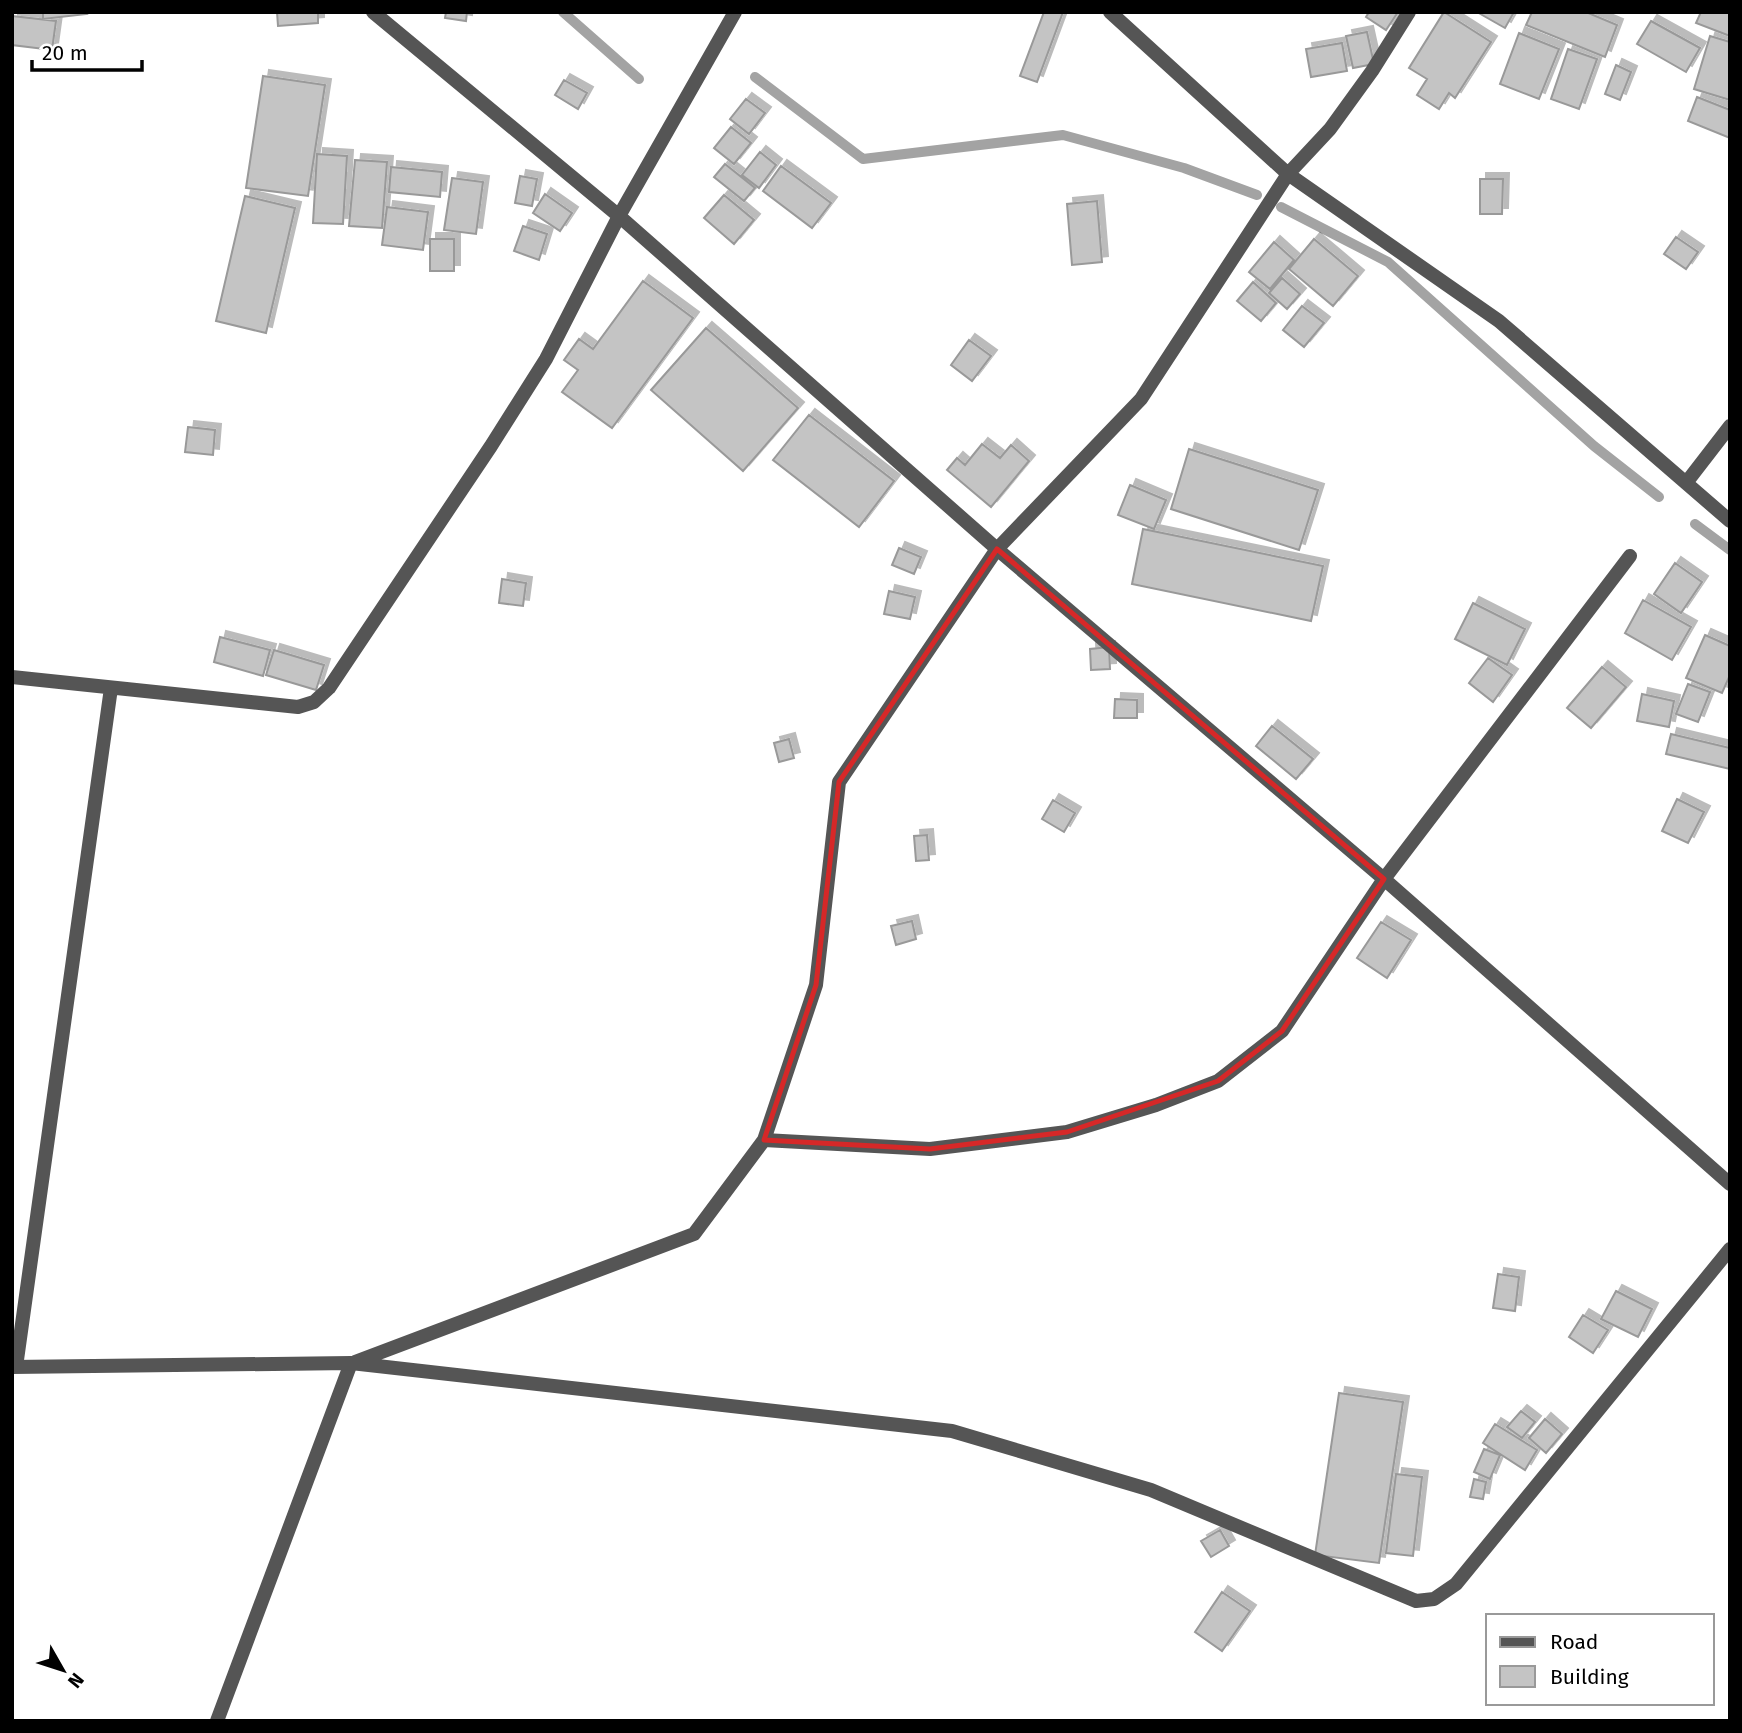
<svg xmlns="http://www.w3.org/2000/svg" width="1742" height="1733" viewBox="0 0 1742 1733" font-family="'Fira Sans',sans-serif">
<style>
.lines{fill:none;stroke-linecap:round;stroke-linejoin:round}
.stream{stroke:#a3a3a3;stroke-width:10}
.building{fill:#c4c4c4;stroke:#999;stroke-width:2;filter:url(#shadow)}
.service{stroke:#555;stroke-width:14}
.minor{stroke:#555;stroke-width:14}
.marked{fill:none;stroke:#d62828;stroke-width:5;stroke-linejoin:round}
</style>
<defs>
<filter id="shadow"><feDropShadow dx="6" dy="-6" stdDeviation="0" flood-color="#0004"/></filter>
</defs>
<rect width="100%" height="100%" fill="#fff"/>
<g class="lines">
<!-- stream -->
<path class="stream" d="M563,12l76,67
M755,77l108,82 200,-24 121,33 73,27
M1281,207l107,55 206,184 65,51
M1695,524l35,26"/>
</g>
<!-- building -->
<path class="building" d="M43,12h43l1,2 -44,5z
M277,12h41v11l-40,3z
M446,12h21l-1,9 -21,-3z
M1044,12h19l-26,70 -17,-6z
M1369,12h29l-12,18 -20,-13z
M1444,12l47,30 -36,56 -6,-5 -10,16 -22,-14 10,-16 -18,-11z
M1477,12h37l-9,16z
M1532,12h54l31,13 -12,32 -79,-32z
M1701,12h29v24l-34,-13z
M12,16l44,5 -4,29 -40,-5z
M1651,21l49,27 -14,24 -49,-28z
M1367,32l7,32 -21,4 -7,-32z
M1519,33l40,16 -20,50 -39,-15z
M1710,36l20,6v58l-36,-11z
M1342,43l5,28 -36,6 -5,-28z
M1568,49l29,10 -18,50 -28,-10z
M1616,65l15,7 -11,28 -15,-6z
M263,76l62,9 -17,111 -62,-8z
M564,80l23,13 -9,16 -23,-14z
M1697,97l33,13v28l-42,-17z
M746,99l19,14 -16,21 -19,-15z
M731,127l20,16 -17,21 -20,-16z
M760,152l16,13 -17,23 -17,-13z
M317,154l30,2 -4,68 -30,-1z
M355,160l32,2 -5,66 -33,-2z
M725,164l30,24 -11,13 -30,-24z
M781,166l50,37 -19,25 -49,-37z
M391,167l51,5 -2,25 -51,-5z
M520,176l17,3 -5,27 -17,-3z
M452,178l31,4 -7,52 -32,-4z
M1480,179h23l-1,35h-22z
M545,194l27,19 -12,18 -27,-18z
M724,195l30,25 -20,24 -30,-26z
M245,196l50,12 -29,125 -50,-12z
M1097,201l5,61 -30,3 -5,-61z
M387,207l41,5 -5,38 -41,-5z
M523,226l24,8 -8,26 -25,-9z
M1676,237l22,15 -12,17 -22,-15z
M430,239h24v32h-24z
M1314,239l44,37 -25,30 -44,-37z
M1274,242l20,18 -24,29 -21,-17z
M1282,278l18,16 -13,15 -18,-16z
M643,281l50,37 -81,110 -50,-36 16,-22 -14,-10 15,-21 14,10z
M1253,282l23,21 -15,18 -24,-20z
M1302,306l22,17 -20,24 -21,-17z
M706,328l92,80 -55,63 -92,-81z
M969,340l22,16 -19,25 -21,-16z
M809,415l85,66 -35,46 -86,-67z
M188,427l27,3 -2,25 -28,-3z
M982,444l18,14 11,-13 18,16 -38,46 -44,-37 10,-12 8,7z
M1189,449l129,41 -19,60 -128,-41z
M1130,485l36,15 -12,29 -36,-14z
M1143,529l180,37 -12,55 -179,-37z
M899,548l22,9 -7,17 -22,-9z
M1675,563l27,19 -21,31 -27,-19z
M502,579l24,4 -3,23 -24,-3z
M889,591l26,6 -5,22 -26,-5z
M1643,600l48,27 -19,33 -47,-27z
M1473,603l52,26 -18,36 -52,-26z
M1705,635l25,11v29l-8,18 -36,-15z
M220,637l50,13 -7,26 -49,-14z
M1109,647l1,22 -19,1 -1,-21z
M274,650l50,15 -8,25 -50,-15z
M1488,658l24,17 -19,27 -24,-19z
M1602,667l24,20 -35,41 -24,-20z
M1688,684l22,8 -12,30 -22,-8z
M1642,694l32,7 -5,26 -32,-6z
M1115,699l22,1v18h-23z
M1272,726l41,33 -17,20 -40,-33z
M1671,734l59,14v21l-64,-15z
M789,739l5,19 -15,4 -5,-19z
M1677,799l27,13 -16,31 -26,-12z
M1053,800l22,13 -11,19 -22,-13z
M927,835l2,25 -13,1 -2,-25z
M912,921l4,18 -20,6 -5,-19z
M1381,922l30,18 -24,38 -30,-20z
M1498,1274l21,3 -4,34 -22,-3z
M1616,1291l36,18 -14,28 -37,-18z
M1583,1315l25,15 -15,23 -24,-16z
M1339,1393l64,9 -24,161 -64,-8z
M1521,1411l14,11 -13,16 -15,-11z
M1545,1419l17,15 -16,19 -17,-15z
M1495,1424l42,26 -12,20 -42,-27z
M1484,1449l16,6 -10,24 -16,-7z
M1396,1474l26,3 -9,79 -27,-3z
M1474,1479l12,3 -3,17 -13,-2z
M1220,1530l9,16 -18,11 -10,-16z
M1222,1592l28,19 -28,40 -27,-19z"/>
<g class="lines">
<!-- service -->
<path class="service" d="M217,1721l134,-358"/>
<!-- minor -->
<path class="minor" d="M373,12l246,204 378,333 387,330 346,305
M1110,12l178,162 211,147 231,200
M1686,483l44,-57
M12,677l286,30 16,-5 15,-14 162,-242 55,-87 73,-143 116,-204
M764,1140l166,9 137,-17 89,-27 62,-24 64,-50 102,-152 246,-323
M355,1362l339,-128 70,-94 52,-155 23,-203 158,-233 144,-150 147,-225 42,-45 42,-58 37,-59
M12,1367l339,-4 601,68 199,59 265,111 18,-2 22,-15 274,-335
M16,1367l95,-679"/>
</g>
<!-- marked area -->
<path class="marked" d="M997,549l387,330 -102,152 -64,50 -151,51 -137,17 -166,-9 52,-155 23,-203z"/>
<!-- border -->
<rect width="1742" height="1733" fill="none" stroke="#000000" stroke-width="28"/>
<!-- legend -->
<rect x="1486" y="1614" width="228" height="91" fill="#ffffff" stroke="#999999" stroke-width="2"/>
<rect x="1500" y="1637" width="35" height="10" fill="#555555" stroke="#999999" stroke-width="2"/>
<text x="1550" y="1649" font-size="21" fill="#000000">Road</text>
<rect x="1500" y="1666" width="35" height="21" fill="#c4c4c4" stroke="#999999" stroke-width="2"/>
<text x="1550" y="1684" font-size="21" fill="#000000">Building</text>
<!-- north arrow -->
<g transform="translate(63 1670) rotate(129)" stroke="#ffffff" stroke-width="5" paint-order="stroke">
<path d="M0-5L12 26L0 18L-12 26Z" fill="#000000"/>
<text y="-10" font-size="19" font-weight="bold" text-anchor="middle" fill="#000000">N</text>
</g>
<!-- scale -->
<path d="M32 60v10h110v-10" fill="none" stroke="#000000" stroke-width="3.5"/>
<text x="42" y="60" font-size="21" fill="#000000" stroke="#ffffff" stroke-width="5" paint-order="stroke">20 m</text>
</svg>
